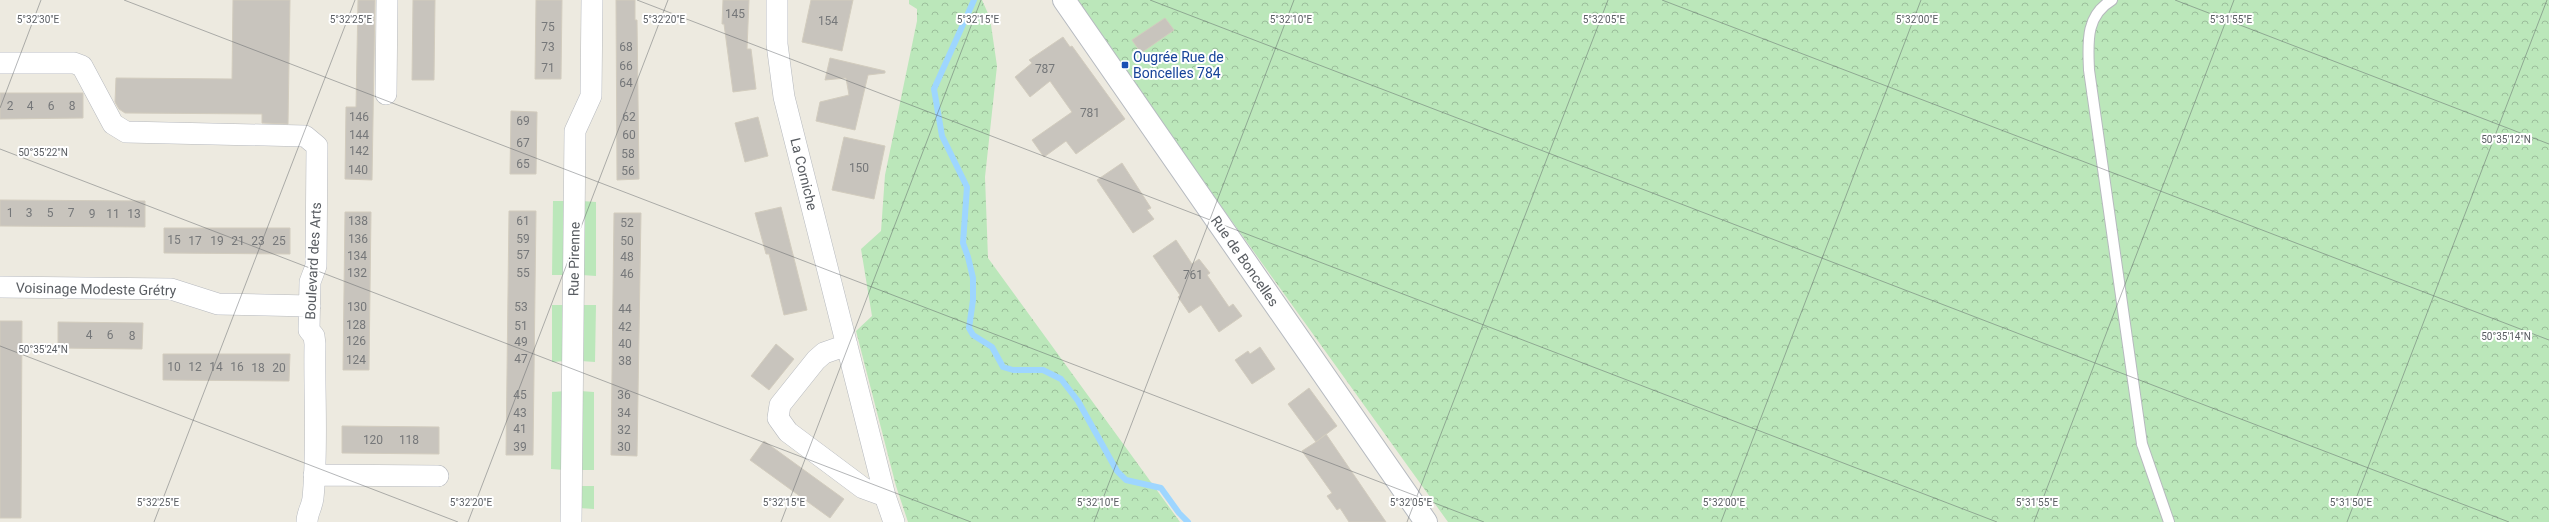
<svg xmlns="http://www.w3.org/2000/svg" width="2549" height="522" viewBox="0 0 2549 522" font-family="Roboto,sans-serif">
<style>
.grass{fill:#bbe7ba}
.forest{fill:url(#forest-crowns)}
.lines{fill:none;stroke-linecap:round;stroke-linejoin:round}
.stream{stroke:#9ed6ff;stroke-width:6}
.building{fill:#c8c4bd;stroke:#d2ccbe}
.lane-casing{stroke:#b6b9be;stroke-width:12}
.street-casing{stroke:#b6b9be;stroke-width:22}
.secondary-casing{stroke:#b6bac0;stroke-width:24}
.lane{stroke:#fff;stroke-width:10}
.street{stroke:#fff;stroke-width:21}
.secondary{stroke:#fff;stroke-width:22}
.ticks{fill:none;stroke:#595d62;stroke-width:1;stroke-opacity:0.45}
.transit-dot{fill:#1a4fb4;stroke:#fff;stroke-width:1.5}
.labels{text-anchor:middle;stroke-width:4;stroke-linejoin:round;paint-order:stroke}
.number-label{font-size:12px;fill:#757779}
.transit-label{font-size:14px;fill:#164399;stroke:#fff;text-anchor:start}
.street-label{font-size:14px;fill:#595d62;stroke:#fff}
.ticks-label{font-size:10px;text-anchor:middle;fill:#595d62;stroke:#fff;stroke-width:4;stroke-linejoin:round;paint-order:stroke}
</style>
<defs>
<pattern id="forest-crowns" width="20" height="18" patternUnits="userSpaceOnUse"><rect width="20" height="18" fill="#bbe7ba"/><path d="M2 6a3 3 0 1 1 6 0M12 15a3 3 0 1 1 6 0" fill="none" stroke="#9bbe9b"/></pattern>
</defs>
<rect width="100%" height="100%" fill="#edeae0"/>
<!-- grass -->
<path class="grass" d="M553,201h14l-1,74h-14z
M582,201l14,1v74l-14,-1z
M552,305h14v56l-14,1z
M581,305h15l-1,57 -14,-1z
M566,391l-1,79 -14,-1 1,-77z
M580,391l14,1v78h-14z
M579,486h15v23l-15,-1z"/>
<!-- forest -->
<path class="forest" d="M909,0h73l8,18 7,48 -12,111 3,81 192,264h-272l-12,-36 -40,-155 16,-15 -11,-67 20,-18 4,-56 32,-154v-12l-8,-5z
M1073,0h1476v522h-1101z"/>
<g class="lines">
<!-- stream -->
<path class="stream" d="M974,0l-40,89 8,47 25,51 -4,56 5,14 5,21v22l-4,28 4,7 19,12 11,20 10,3h30l18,9 17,22 39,70 9,9 35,8 18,25
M1181,515l7,7"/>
</g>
<!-- building -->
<path class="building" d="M233,0h57l-2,124 -26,-1v-9l-137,-1 -6,-4 -4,-7 1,-24 116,1z
M358,0h17l-3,180 -27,-1 1,-72h10z
M413,0h22l-1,80h-22z
M536,0h26l-1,79h-26z
M616,0h19v20h2l2,159 -22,1z
M723,0h26l-2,49h4l5,40 -23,3 -9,-68h-2z
M811,0h42l-11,51 -40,-9z
M1165,18l9,12 -33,23 -9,-13z
M1063,37l7,10 2,-1 53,73 -49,35 -10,-13 -22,16 -12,-17 40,-28 -22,-31 -20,16 -15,-20 17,-14 -3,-3z
M830,58l55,13v2l-17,2 -13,55 -39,-9 4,-19 29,-7 -3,-17 -21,2z
M0,93h83v25l-83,1z
M511,111l26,1 -1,62h-26z
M758,117l10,39 -23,6 -10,-39z
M844,137l41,9 -11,53 -42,-9z
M1122,163l29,45 -4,2 7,9 -21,14 -36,-53z
M0,200l145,1v26l-145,-1z
M781,207l26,103 -23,5 -15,-61h-3l-11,-41z
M509,211h27l-3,244h-27z
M345,212h26l-2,158h-26z
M614,213h27l-4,243 -26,-1z
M164,228h126v26l-126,-1z
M1176,240l16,24 7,-5 11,14 -3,2 22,32 4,-3 9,12 -23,16 -18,-27 -12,8 -11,-16 2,-2 -27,-39z
M0,321h22l-1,197h-21z
M58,322l85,1 -1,26 -84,-1z
M776,344l18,15 -25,31 -18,-14z
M1260,347l15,22 -23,15 -17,-24 13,-9 2,3z
M163,354h127l-1,27 -126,-1z
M1309,388l28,38 -21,16 10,-8 60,88h-37l-9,-14 -3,2 -10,-14 5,-3 -30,-42 14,-9 -28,-38z
M342,426l97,1v27l-97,-1z
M764,441l80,58 -14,19 -80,-58z"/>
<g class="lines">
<!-- lane casing -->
<g class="lane-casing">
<path id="lane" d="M2112,0c-27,16 -24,43 -23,70l53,374 27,78"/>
</g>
<!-- street casing -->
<g class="street-casing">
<path id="street" d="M777,0v44l7,53 101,399 9,26
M0,63h74l8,3 31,58 13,8 179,4 12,10 -1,120 -6,16 -1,48 5,6 1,8c-1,51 3,104 -2,154 -1,9 -6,15 -6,24
M386,94l1,-94
M0,287l171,2 47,15 92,2
M847,345l-23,8 -8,7 -36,45 -2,13 10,14 75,56 22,8
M314,475l124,1
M571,522l4,-391 16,-35 1,-96"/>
</g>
<!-- secondary casing -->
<g class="secondary-casing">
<path id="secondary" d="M1064,0l362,522"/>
</g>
<!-- lane -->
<use href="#lane" class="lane"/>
<!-- street -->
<use href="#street" class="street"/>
<!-- secondary -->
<use href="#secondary" class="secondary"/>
</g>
<!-- ticks -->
<path class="ticks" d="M124,0l1360,522M637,0l1360,522M1150,0l1359,522M1662,0l887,340M2175,0l374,144M0,108l41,-108M0,149l971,373M0,346l458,176M154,522l201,-522M468,522l200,-522M781,522l200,-522M1094,522l200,-522M1407,522l201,-522M1721,522l200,-522M2034,522l200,-522M2347,522l200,-522"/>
<!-- markers -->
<rect class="transit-dot" x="1121" y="61" width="8" height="8" rx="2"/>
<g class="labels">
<!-- number labels -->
<g class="number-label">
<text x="735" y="18">145</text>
<text x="828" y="25">154</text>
<text x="548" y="31">75</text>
<text x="548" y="51">73</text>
<text x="626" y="51">68</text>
<text x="626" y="70">66</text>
<text x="548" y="72">71</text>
<text x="1045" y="73">787</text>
<text x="626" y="87">64</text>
<text x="10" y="110">2</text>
<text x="30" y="110">4</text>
<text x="51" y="110">6</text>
<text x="72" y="110">8</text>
<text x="1090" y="117">781</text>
<text x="359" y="121">146</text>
<text x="629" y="121">62</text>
<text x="523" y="125">69</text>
<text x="359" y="139">144</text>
<text x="629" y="139">60</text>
<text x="523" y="147">67</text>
<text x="359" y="155">142</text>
<text x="628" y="158">58</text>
<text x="523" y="168">65</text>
<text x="859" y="172">150</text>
<text x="358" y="174">140</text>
<text x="628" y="175">56</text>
<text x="10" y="217">1</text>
<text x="29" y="217">3</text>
<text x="50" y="217">5</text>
<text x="71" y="217">7</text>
<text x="92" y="218">9</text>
<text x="113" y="218">11</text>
<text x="134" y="218">13</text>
<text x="358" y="225">138</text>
<text x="523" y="225">61</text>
<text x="627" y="227">52</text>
<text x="358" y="243">136</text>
<text x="523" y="243">59</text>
<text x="174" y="244">15</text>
<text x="195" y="245">17</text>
<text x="217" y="245">19</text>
<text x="238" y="245">21</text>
<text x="258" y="245">23</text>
<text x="279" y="245">25</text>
<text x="627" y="245">50</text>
<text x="523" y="259">57</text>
<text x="357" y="260">134</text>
<text x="627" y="261">48</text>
<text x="357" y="277">132</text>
<text x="523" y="277">55</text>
<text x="627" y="278">46</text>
<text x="1193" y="279">761</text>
<text x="357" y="311">130</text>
<text x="521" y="311">53</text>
<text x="625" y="313">44</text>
<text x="356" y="329">128</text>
<text x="521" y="330">51</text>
<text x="625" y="331">42</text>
<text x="89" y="339">4</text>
<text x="110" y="339">6</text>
<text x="132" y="340">8</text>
<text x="356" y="345">126</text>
<text x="521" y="346">49</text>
<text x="625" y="348">40</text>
<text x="521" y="363">47</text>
<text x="356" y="364">124</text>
<text x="625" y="365">38</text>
<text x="174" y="371">10</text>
<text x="195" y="371">12</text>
<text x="216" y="371">14</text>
<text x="237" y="371">16</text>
<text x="258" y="372">18</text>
<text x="279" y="372">20</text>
<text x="520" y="399">45</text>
<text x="624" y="399">36</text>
<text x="520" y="417">43</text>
<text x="624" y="417">34</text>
<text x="520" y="433">41</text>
<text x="624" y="434">32</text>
<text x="373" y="444">120</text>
<text x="409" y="444">118</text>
<text x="520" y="451">39</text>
<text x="624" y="451">30</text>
</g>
<!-- transit labels -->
<g class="transit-label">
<text x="1133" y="62">Ougrée Rue de<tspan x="1133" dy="16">Boncelles 784</tspan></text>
</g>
<!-- street labels -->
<g class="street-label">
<text transform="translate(804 174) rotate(76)" y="5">La Corniche</text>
<text transform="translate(574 259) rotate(-89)" y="5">Rue Pirenne</text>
<text transform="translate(313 261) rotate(-87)" y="5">Boulevard des Arts</text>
<text transform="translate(1245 261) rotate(55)" y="5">Rue de Boncelles</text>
<text transform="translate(96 289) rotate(1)" y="5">Voisinage Modeste Grétry</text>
</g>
</g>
<g class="ticks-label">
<text x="38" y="23">5°32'30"E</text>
<text x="664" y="23">5°32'20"E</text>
<text x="978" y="23">5°32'15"E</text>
<text x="1291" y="23">5°32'10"E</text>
<text x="351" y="23">5°32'25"E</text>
<text x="1604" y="23">5°32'05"E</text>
<text x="1917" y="23">5°32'00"E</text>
<text x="2231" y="23">5°31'55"E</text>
<text x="2506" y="143">50°35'12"N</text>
<text x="43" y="156">50°35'22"N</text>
<text x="2506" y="340">50°35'14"N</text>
<text x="43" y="353">50°35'24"N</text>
<text x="158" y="506">5°32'25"E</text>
<text x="471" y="506">5°32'20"E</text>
<text x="784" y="506">5°32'15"E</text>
<text x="1098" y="506">5°32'10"E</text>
<text x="1411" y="506">5°32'05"E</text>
<text x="1724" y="506">5°32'00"E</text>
<text x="2037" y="506">5°31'55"E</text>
<text x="2351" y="506">5°31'50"E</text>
</g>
</svg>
